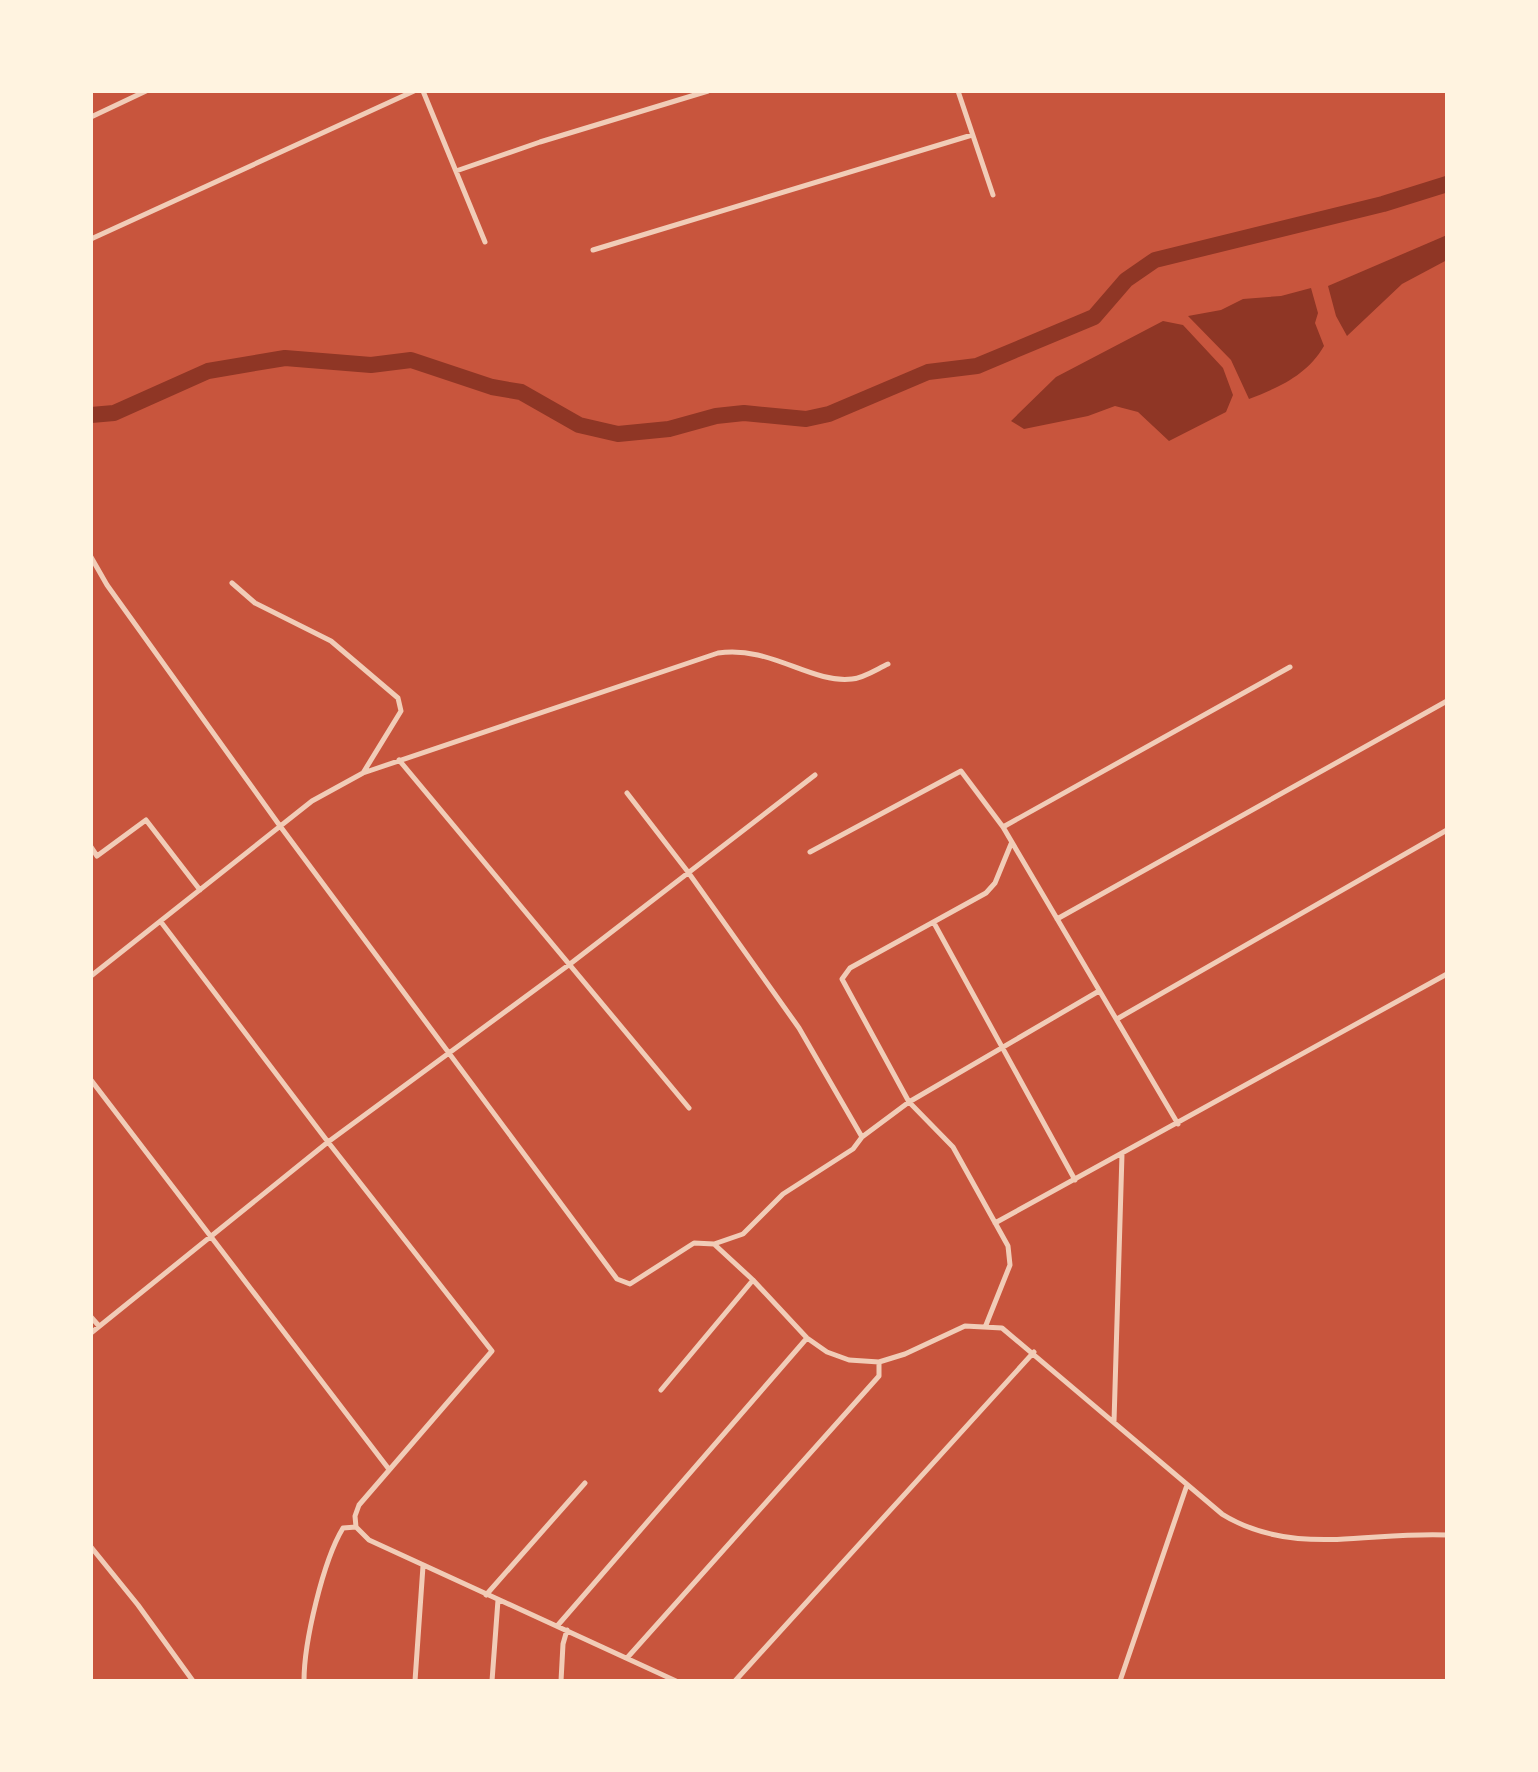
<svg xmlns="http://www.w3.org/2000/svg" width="1538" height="1772" viewBox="0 0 1538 1772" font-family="'Alegreya Sans',sans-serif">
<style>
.water{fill:#8f3625}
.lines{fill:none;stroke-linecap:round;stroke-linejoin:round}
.river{stroke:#8f3625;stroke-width:16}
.minor{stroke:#f1ccb7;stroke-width:5}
</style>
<rect width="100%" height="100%" fill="#c8553d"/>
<!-- water -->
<path class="water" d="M1447,235v25l-45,24 -55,52 -11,-20 -8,-30z
M1311,288l7,25 -3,10 9,23c-17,29 -44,41 -75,53l-18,-39 -43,-44 33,-6 22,-11 38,-3z
M1163,321l20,4 40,43 10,27 -7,17 -57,29 -31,-29 -23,-6 -27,10 -64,13 -13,-8 45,-44z"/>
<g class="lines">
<!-- river -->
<path class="river" d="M91,415l23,-2 94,-42 77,-13 86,7 40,-5 81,27 29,5 58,33 39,9 51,-5 47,-13 28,-3 62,6 23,-5 99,-42 49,-6 117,-49 32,-37 29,-20 228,-56 64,-20"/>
<!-- minor -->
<path class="minor" d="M423,91l62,151
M958,91l35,104
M91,117l55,-26
M456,171l84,-29 168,-51
M91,239l323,-148
M593,250l379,-115
M91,557l16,28 173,241 337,453 13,5 64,-41 20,1 39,36 54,58 20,14 22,8 30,2 26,-8 60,-28 37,2 220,186c71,44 148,17 225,21
M232,583l23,20 76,38 67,57 3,13 -38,62
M399,760l290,348
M627,793l61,79 111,156 63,109
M1003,827l287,-160
M91,847l6,9 49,-36 54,70
M810,852l151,-81 42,56 175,297
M1057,919l390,-218
M161,922l167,220 164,209 -133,154 -4,11 1,11 -13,1c-20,33 -39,114 -39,153
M934,923l141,257
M91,976l221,-175 51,-28 355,-120c52,-8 93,31 134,26 12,-1 25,-10 36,-15
M1117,1019l330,-189
M91,1080l297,388
M995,1223l452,-249
M714,1244l29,-10 40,-40 70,-45 9,-12 47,-35 190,-111
M91,1317l8,9
M986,1325l24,-60 -2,-19 -55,-99 -44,-45 -67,-123 8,-11 136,-75 9,-10 16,-39
M91,1333l237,-191 242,-178 245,-189
M661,1390l92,-110
M1114,1422l8,-268
M356,1527l13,13 307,141
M91,1547l47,58 55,76
M486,1595l99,-112
M558,1625l249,-287
M627,1658l252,-282v-14
M415,1681l8,-115
M492,1681l6,-81
M561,1681l2,-37 4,-14
M735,1681l299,-329
M1120,1681l67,-196"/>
</g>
<!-- border -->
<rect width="1538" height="1772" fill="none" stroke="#fff3e0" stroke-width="186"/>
</svg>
